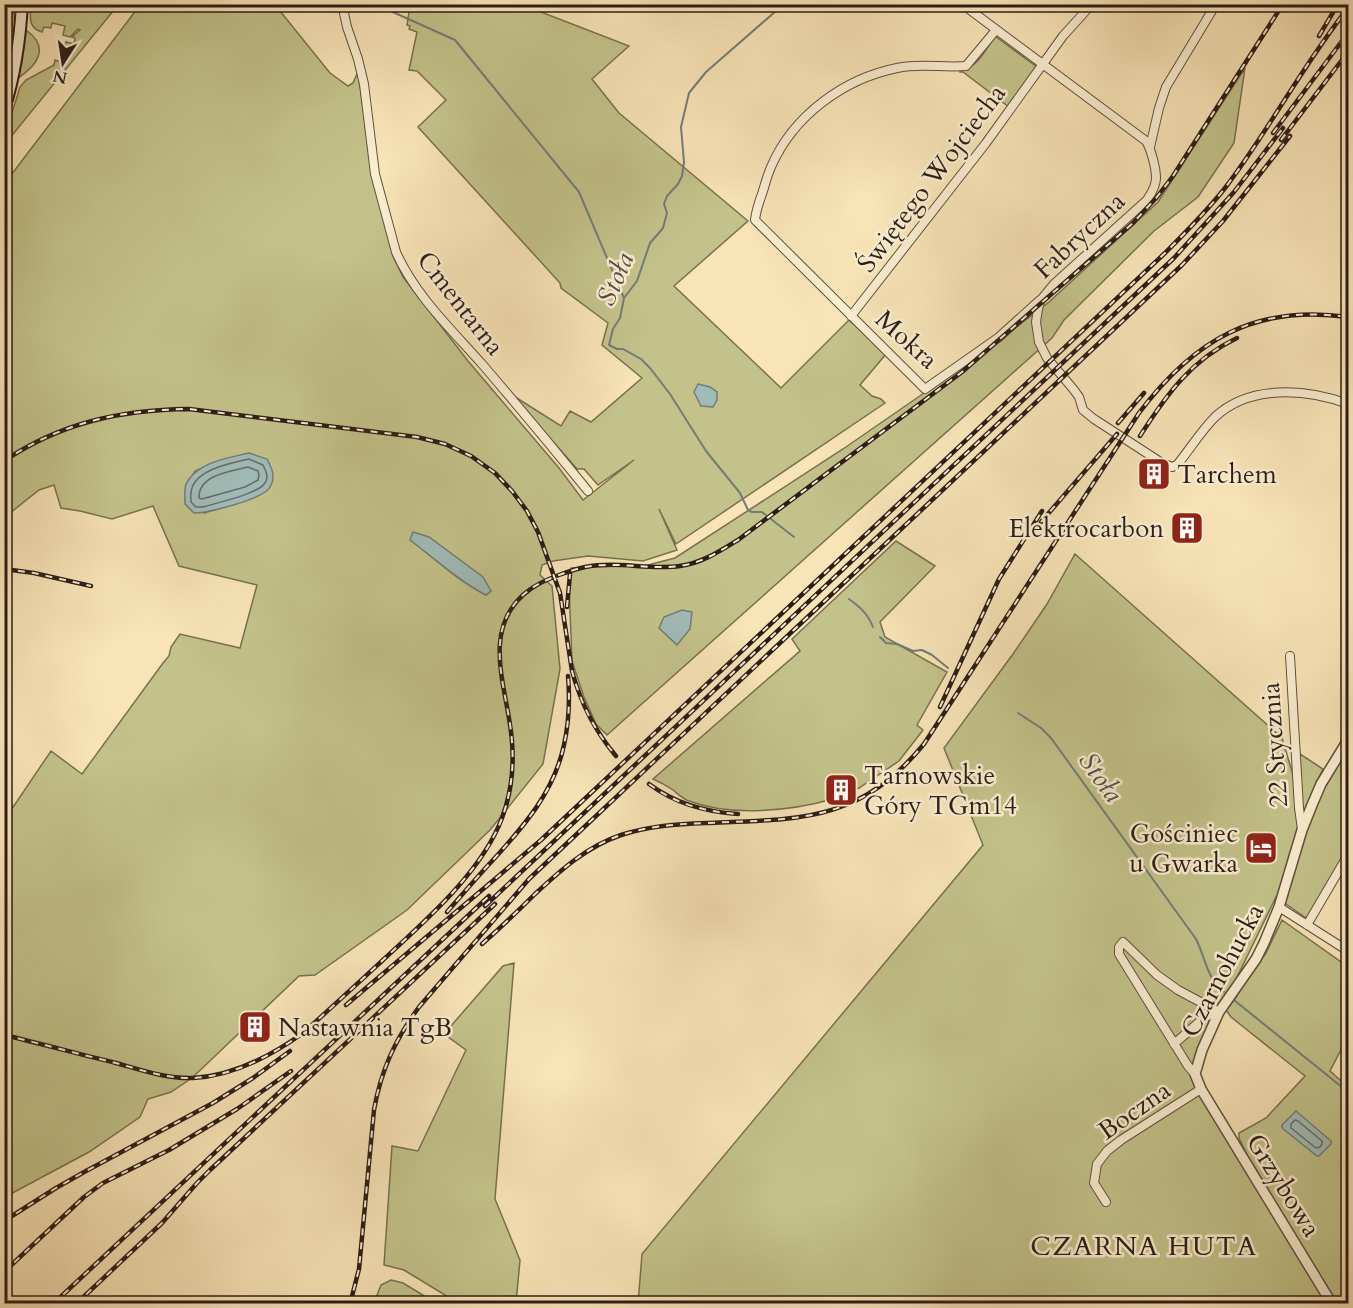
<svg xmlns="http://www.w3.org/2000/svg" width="1353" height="1308" viewBox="0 0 1353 1308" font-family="Cardo,serif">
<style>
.green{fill:#c3c28a;stroke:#787050;stroke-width:1.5;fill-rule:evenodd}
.water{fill:#a0bcb8;stroke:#727c78;stroke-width:1.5}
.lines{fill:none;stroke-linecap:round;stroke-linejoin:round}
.shore{stroke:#666c68;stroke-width:1.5}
.stream{stroke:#727c78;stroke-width:2}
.minor-casing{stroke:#5f4f3f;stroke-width:10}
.tertiary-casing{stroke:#5f4f3f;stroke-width:12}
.secondary-casing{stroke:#2c1d17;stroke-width:14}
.minor{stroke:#faedd0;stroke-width:8}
.tertiary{stroke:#faedd0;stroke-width:9}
.secondary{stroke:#faedd0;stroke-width:10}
.rail-casing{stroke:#2c1d17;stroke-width:4.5}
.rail{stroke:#faedd0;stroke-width:2;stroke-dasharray:7;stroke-linecap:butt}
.labels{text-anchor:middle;stroke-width:5;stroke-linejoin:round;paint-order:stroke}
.street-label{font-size:26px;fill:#2c1d17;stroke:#faedd0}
.poi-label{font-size:26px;fill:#2c1d17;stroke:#faedd0;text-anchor:start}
.water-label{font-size:27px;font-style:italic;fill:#4f4d47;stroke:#faedd0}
.neighbourhood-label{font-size:27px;letter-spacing:1.5px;fill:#2c1d17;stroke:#faedd0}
</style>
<rect width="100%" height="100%" fill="#f8e4b7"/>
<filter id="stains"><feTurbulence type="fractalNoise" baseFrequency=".00333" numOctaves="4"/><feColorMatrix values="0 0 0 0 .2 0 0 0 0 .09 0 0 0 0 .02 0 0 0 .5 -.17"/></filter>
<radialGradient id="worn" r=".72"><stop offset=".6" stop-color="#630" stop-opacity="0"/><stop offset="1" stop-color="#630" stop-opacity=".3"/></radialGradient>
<!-- green -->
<path class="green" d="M5,4l9,1 -4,44 -5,23z
M31,5h87l-113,139v-14l6,-14 9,-29 6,-7 28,-15 1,-5 6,2 5,-20 8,2 1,-6 -3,-1 8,-7 -2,-1 -8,8 -7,-2 2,-9 -13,-3 -1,5 -7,-1 -2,5c-14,-4 -12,-15 -11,-27z
M140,5h133l7,6 50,62 18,13 5,-3 4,-9 2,4 13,96 21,82 10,21 65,84 91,107 24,32 51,-40 -36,25 -14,-16h-7l-65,-74 49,31 9,-15 21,11 51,-44 -40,-33 6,-22 -47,-35 -1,-5 -142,-156 28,-27 -29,-29 -8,-1 8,-38 -8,-3 1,-3 -3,-1 3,-20h113l106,41 -37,33 27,34 129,108 -74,65 107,102 68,-68 37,34 -26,31 12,11 9,3 4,4 -209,141 -17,-35 18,41 -34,11 -55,-5 -35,5 -11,4 -2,10 12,11 8,83 -17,95 -53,66 -83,80 -92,65 -16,1 -107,102 -21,14 -23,7 -8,18 -51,35 -84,45v-378l46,-68 31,23 81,-111 6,-7 2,-9 9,-13 60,14 17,-63 -78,-19 -26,-60 -41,13 -32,-8 -19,-3 -7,-23 -15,5 -34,27v-334zM218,461l5,46 -19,6 -18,-27 9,-15zM411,540l80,51 -5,4c-28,-14 -51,-36 -75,-55z
M26,30c24,17 12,35 -8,48z
M995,36l42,31 -28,40 -46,-35h-3v-2c17,-1 26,-21 35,-34z
M1245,68l-11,75 -36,54 -44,34 -90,89 -12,18 -445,397 -11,-11 -12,-27 -12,-36 -3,-75 2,-18 77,-3 27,-7 168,-109 142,-98 64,-49 109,-100z
M896,541l39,25 -55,56 5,15 62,35 -30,53 6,5 -24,31 -40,27 -9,3 -5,-10 -16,9 4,9c-42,12 -102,18 -144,2 -6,-2 -11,-7 -16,-11 -6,-4 -13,-8 -20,-11l147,-128 -8,-12z
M1075,554l207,184 18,60v-44l23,15 -7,15 32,-49v117l-39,68 -33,-23 -86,177 139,229 -691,1 4,-50 341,-409 -39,-97 69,-94 34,-50z
M1282,920l66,47v69l-18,35 18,16v216h-12l-73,-115 -24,-50v-5l27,-15 39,-42 -74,-59 -5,-7 11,-14 -1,-1 30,-42z
M514,963l-19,236 25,61 -4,43h-58l-54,-33 -20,-5 8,-119 26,5 48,-101 -22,-16 59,-68z
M391,1280l12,3 33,20h-62l7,-18z"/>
<!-- water -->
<path class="water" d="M698,384l12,3 7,5v8l-4,7 -12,-1 -7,-14z
M249,453l18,6c5,9 9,18 3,28 -6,12 -62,26 -76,26l-9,-9c0,-6 -1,-14 1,-20 11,-22 42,-26 63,-31z
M413,532l16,5 54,40 8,14 -5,4c-27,-14 -51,-36 -76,-55z
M682,610l10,2 -2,17 -13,16 -18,-17 5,-11z
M1296,1111l35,30v3l-12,12h-2l-35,-28v-3z"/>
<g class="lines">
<!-- shore -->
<path class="shore" d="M249,459l14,6c3,6 6,12 2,18 -7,11 -49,20 -62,24h-7l-5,-5c0,-4 -1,-10 1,-14 6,-19 40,-25 57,-29z
M248,467l10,4 1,4 -1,5 -13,7 -43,12 -3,-1c-1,-23 32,-27 49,-31z
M1295,1120l3,1 24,20v3l-2,3 -4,1 -25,-20v-4z"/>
<!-- stream -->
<path class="stream" d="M375,4l80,36 124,152 45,106
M784,4l-78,68 -17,21 -8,34 3,35 -2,14 -4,8 -11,12 -3,8 3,9 -4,15 -5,6 -8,9 -13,38 -13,17 -4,20 -7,11 -4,16 8,4h6l18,10 9,9 20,26 36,57 34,42 8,17 4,2h10l32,25
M849,599c11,8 19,15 24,28
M880,637l6,6 11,1 16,7 9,-1 10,5 16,13
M1018,713l23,15 10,10 145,201c10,20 10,38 28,53
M1234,1000l114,92"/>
<!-- minor casing -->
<g class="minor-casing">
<path id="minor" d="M344,4v9l3,14 11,32 6,25 11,90 21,78c19,43 55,77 86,112 36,42 71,84 106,127
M962,4l184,137c5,8 10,27 10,37 0,8 -5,16 -9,22l-93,84 -14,17 -2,8 -2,13 3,20 8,16 27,32 5,7 4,13 11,9 68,44 10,4 5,-2c13,-16 24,-34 38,-48 35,-33 92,-28 133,-13
M996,30l-30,36c-23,2 -46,-3 -69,2 -54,11 -104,48 -126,99 -4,9 -6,18 -9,27 -3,8 -6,17 -7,26l170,169 74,-52 41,-37
M1150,147l9,-39 7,-21 50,-83
M851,316l135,-173 77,-107 29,-32
M1290,656l9,152 3,21
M1279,907l69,44
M1307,925l41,-70
M1174,1044l31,-27 14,-5
M1195,1074l-7,-8 -69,-112v-7l4,-5 34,33 21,15 41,22
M1106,1202l-12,-19 3,-19 10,-13 14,-11 80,-51"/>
</g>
<!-- tertiary casing -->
<g class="tertiary-casing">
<path id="tertiary" d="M1332,1304l-117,-192 -14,-23 -6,-15 7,-24 17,-38 37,-53 8,-16 15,-36 23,-77 10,-25 9,-21 27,-44"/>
</g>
<!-- secondary casing -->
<g class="secondary-casing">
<path id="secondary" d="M4,109c11,-34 16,-69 18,-105"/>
</g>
<!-- minor -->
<use href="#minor" class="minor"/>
<!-- tertiary -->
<use href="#tertiary" class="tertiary"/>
<!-- secondary -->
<use href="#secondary" class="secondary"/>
<!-- rail casing -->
<g class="rail-casing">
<path id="rail" d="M1319,36l19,-32
M1273,133l75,-100
M1344,136l4,4
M1281,140l67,-88
M1118,423l26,-30
M1140,436c27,-42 51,-76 97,-98
M4,461c58,-39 117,-51 185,-52l228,28 28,7 26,12 24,17 17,18 15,20 11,21 22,61 12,78c9,33 22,59 44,85
M1041,522l76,-88
M4,569l30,4 57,13
M567,607l3,-33
M940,707l59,-128 43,-68
M649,784c27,20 56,28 89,30
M485,906l689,-648 60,-66 49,-64
M447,912c15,-17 30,-35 46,-52 31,-34 61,-68 71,-115 5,-23 6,-46 4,-69
M482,944c18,-16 36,-33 53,-50 26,-24 51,-47 86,-59 28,-9 56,-11 85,-12 94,-4 153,0 218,-79l215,-331c55,-73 116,-109 209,-96
M346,1005l195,-165 624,-587c21,-21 42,-42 60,-65 44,-58 78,-123 123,-180
M4,1035c38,9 75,19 112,28 25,7 51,16 77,15 40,-2 78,-22 110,-45 27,-24 54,-49 80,-73 42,-39 99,-88 119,-142 9,-24 12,-51 10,-76 -3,-49 -32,-108 11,-147 11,-10 23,-15 36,-20 8,-3 17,-6 26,-8 31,-6 64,3 95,-1 22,-3 40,-15 58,-26l224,-168 171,-149 24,-26 16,-21 110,-172
M4,1221l52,-33 30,-17 127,-68 40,-25 37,-27
M4,1272l80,-75 19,-14 66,-33 68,-41 54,-38
M53,1304l436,-408
M76,1304l86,-81 35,-40 13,-13 285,-266
M350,1304l9,-35 15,-159c7,-40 21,-70 45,-103l110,-128 653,-614 41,-44 67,-85"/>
</g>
<!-- rail -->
<use href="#rail" class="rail"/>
</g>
<!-- icons -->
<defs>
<g id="building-square" transform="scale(1.725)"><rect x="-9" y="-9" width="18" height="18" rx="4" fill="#8f2418" stroke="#faedd0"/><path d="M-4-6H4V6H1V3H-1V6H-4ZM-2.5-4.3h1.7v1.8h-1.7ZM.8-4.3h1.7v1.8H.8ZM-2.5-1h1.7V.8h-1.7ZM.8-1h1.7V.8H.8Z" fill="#fff"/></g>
<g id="hotel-square" transform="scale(1.725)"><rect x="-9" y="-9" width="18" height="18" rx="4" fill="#8f2418" stroke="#faedd0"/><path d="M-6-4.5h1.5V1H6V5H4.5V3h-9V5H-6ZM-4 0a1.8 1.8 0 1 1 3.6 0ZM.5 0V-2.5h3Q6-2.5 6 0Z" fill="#fff"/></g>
</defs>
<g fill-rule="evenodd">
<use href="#building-square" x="1154" y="474"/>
<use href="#building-square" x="1187" y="528"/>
<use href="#building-square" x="841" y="790"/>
<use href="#hotel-square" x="1261" y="848"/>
<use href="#building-square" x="255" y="1027"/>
</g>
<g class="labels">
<!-- street labels -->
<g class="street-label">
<text transform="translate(931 178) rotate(-53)" y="9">Świętego Wojciecha</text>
<text transform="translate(1079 235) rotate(-43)" y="9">Fabryczna</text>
<text transform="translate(461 303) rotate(52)" y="9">Cmentarna</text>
<text transform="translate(907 339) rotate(42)" y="9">Mokra</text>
<text transform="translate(1274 745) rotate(-94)" y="9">22 Stycznia</text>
<text transform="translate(1222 970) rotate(-62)" y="9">Czarnohucka</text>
<text transform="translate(1134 1110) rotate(-35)" y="9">Boczna</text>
<text transform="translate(1284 1185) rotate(58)" y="9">Grzybowa</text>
</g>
<!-- poi labels -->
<g class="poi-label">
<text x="1177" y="483">Tarchem</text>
<text x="1164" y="537" text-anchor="end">Elektrocarbon</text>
<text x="864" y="784">Tarnowskie<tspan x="864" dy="30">Góry TGm14</tspan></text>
<text x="1238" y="842" text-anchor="end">Gościniec<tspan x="1238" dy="30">u Gwarka</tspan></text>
<text x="278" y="1036">Nastawnia TgB</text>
</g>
<!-- water labels -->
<g class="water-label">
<text transform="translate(615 279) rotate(-67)" y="9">Stoła</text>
<text transform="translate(1101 777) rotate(54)" y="9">Stoła</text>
</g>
<!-- neighbourhood labels -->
<g class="neighbourhood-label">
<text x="1144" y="1255">CZARNA HUTA</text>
</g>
</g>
<!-- margin -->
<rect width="1353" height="1308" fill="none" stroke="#f8e4b7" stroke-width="24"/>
<rect x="6" y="6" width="1341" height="1296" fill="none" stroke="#2c1d17" stroke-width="3"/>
<rect x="12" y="12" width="1329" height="1284" fill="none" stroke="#2c1d17" stroke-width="1.5"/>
<!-- north arrow -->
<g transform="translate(63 63) rotate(192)" stroke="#faedd0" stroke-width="4.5" paint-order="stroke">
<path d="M0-4.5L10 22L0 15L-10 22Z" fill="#2c1d17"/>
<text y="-9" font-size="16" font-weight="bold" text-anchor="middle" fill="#2c1d17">N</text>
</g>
<rect width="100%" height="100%" filter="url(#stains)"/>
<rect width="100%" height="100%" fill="url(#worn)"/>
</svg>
